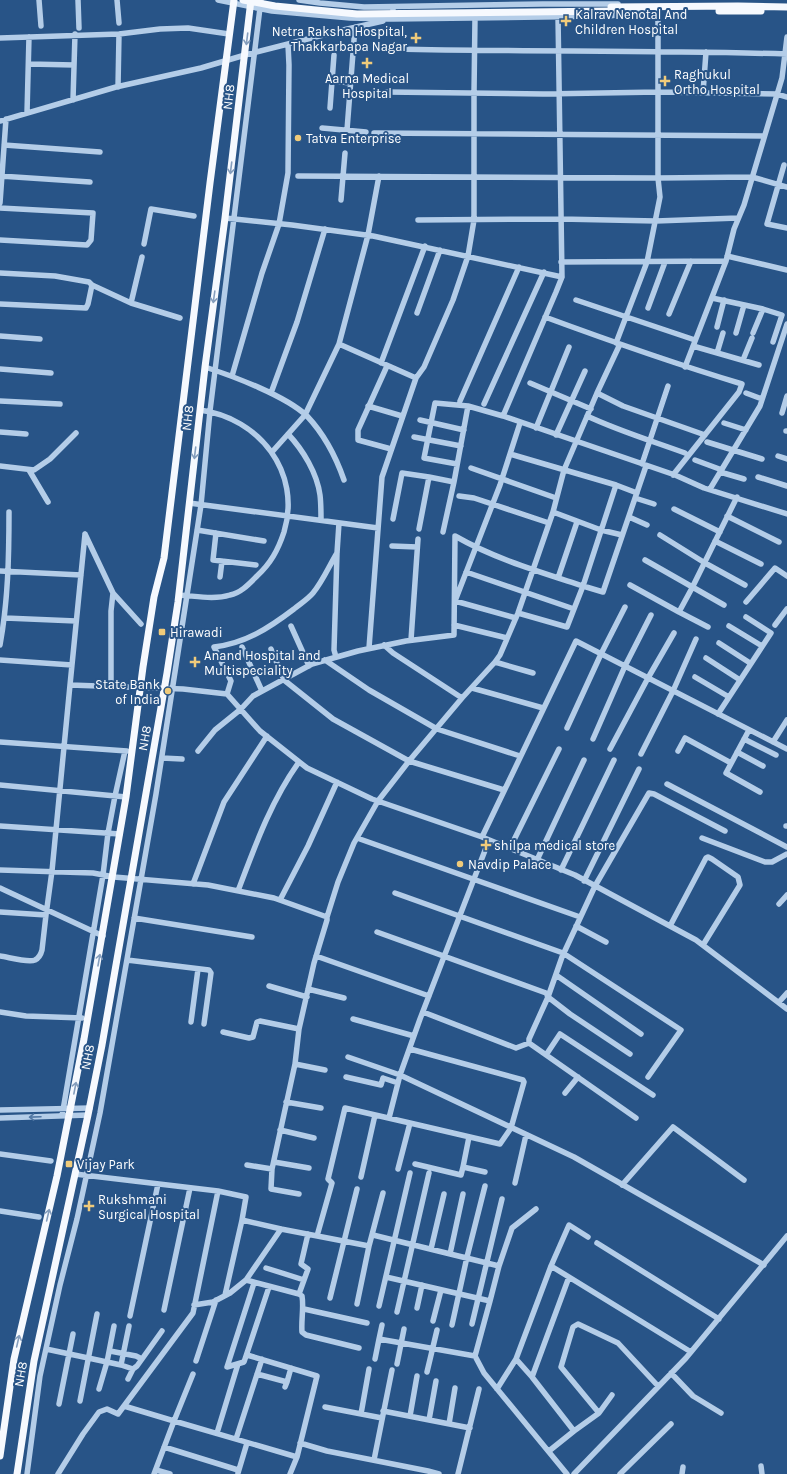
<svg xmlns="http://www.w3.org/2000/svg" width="787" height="1474" viewBox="0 0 787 1474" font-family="Karla,sans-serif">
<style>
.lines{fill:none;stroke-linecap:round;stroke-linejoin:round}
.minor{stroke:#b4cde8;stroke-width:5.5}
.major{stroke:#f6f9fe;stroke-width:7}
.major-bridge{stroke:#f6f9fe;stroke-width:7}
.oneway{stroke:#859ebd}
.oneway2{stroke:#5278a4}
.poi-dot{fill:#f0cb7a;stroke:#285487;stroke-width:1.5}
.labels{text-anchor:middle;stroke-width:4;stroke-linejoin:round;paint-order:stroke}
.poi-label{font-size:13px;fill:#fff;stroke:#285487;text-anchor:start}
.street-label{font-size:13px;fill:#fff;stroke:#285487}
</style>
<rect width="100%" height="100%" fill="#285487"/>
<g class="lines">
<!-- minor -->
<path class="minor" d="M39,0l2,26
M78,0l1,28
M117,0l2,23
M218,0l54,11 78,7 43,1 216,-3 37,-5
M299,0l21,3 44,4 179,-3h75
M393,7v10
M0,38l119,-4 41,-5 28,-1 41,6
M395,49c131,3 261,1 392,5
M29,64l45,1
M332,81l19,2
M118,87l1,-53
M386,92l157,2 116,-2 118,2 10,3
M703,93l3,-41
M73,100l2,-66
M330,108l4,-53
M27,113l2,-76
M0,121l116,-34 85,-19 44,-13 98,-25 40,-9
M322,128l44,4
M347,130l8,-103
M374,133l390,3
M4,145l96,7
M784,165l-17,59 20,4
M0,176l90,6
M298,176l360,2 94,-1 35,10
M341,200l4,-47
M0,203l6,-84
M0,208l93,5 -2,27 -4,5 -87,-5
M225,218l67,7 81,11 189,41 -4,-261
M418,220l142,-1 96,2 82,-3
M144,244l7,-35 43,7
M727,256l60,14
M561,262l165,-1
M0,273l55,3 34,6 3,3 39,18 49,15
M712,298l51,11 19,6 -9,27
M576,300l119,40
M131,303l11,-46
M0,304l86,4 2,-4 4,-19
M648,308l17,-46
M417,313l23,-63
M669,314l22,-53
M545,317c65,24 131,47 197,67l-3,8 -66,83
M717,327l7,-27
M736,333l8,-28
M753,333l10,-24
M0,336l40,3
M616,343l31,-81 13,-65 -2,-19v-167
M339,344l77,34
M620,344l-23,49 26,13 82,29
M693,346l66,19
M717,353l6,-20
M743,360l9,-22
M381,363l44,-117
M387,366l-29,64v10l33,9
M205,367c28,9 81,29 102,49 16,17 29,41 37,64
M685,367l41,-106 8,-32 10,-24 38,-127 5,-41
M0,369l51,4
M232,376l30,-103 17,-49 9,-51 1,-108 -1,-21
M530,383l61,26
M271,393l26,-71 28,-93
M746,393l16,6
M0,401l60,3
M460,401l59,-134
M484,404l60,-132
M368,406l34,10
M782,413l5,-17
M503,416l53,-124 6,-15
M587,416c32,15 65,25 98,37
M420,420l44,10
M724,423l22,7
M536,428l33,-81
M786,431h1
M0,432l26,2
M288,434c15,16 29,39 32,61 1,8 1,17 1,25
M556,435l29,-64
M414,437l47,9
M707,442l55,17
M272,452l33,-37 34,-71 29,-109 11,-59
M510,454l106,31 -33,101 20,6 43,-126
M778,456l9,3
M695,460l27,10
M457,464l-33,-6 11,-55 33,3 35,10 172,59 29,13 83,26
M642,464l26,-78
M0,466l34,4 16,-11 26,-26
M471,468l85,30
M29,470l19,32
M720,472l24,7
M758,477l29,9
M616,485l21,8
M710,489l50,-83 27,-82
M459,496l15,2 75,25
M635,498l19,6
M189,503l189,25
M674,509l46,23
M553,512l48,18 21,5
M727,516l52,26
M629,517l18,8
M393,519l9,-46 27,4
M419,529l10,-52 25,5
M197,530l67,11
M443,532l11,-50 14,-76
M216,533l-3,27 43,5
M85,534l28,59 28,31
M660,535l45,28 40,22
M715,541l46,23
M392,546l25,1
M645,560l79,45
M0,571l81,4
M220,577l2,-16
M558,578l19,-56
M630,585l49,27
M179,595c17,1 35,5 51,0 11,-2 20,-12 27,-19 14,-13 21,-26 27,-44 18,-60 -25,-114 -84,-122
M746,602l29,-34 12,8
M518,613l49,14 7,-18
M5,618l71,3
M516,618l-61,-17 45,-116 20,-62
M454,625l53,13
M775,625l12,-16
M291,626l18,40
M729,626l33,20
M708,627l-29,-15 13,-24 45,-91
M411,640l7,-101
M719,643l31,20
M0,645c8,-44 9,-88 9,-133
M242,647l20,44
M369,648l13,-171 34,-99 8,-11 29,-67 15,-44 6,-36v-127l1,-75
M271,649l13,31 49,39 76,42 95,29
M336,657l-2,-7 3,-97 2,-30
M706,658l34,22
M0,660l72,5
M325,660l44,30 68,39 83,27
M495,662l38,11
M695,677l34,20
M70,685l15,-151
M111,686v-75l2,-18
M472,688l71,20
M227,694l4,-13 -17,-34c32,-4 55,-19 80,-38 6,-5 14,-10 19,-16 10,-12 16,-27 24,-40
M462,698l33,-36 5,-7 18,-42 35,-101 11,-42 33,-77
M718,714l53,-81 -25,-16
M567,728l34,-74 24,-47
M749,730l-23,43 34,19
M593,739l32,-73 26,-51
M744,739l32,16
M0,742l127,9
M773,742l14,-22
M610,749l38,-71 26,-45
M198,751l17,-21 26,-21 12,-13 59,-32 46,-13 48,-10 48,-6 1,-99c40,23 85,36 128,50l-9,23 -108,-37
M678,751l7,-13 46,25
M737,752l26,14
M641,754l32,-63 23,-52
M162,758l20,1
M667,784l120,63
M0,785l126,12
M0,826l120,8
M786,826h1
M482,837l94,-196 211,108
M357,838l223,79
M702,838l63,24h7l15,-8
M510,848l49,-99
M537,860l47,-100
M0,870l93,3 21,4 94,8 66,13 53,19 11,-35 16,-39 24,-42 31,-40 53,-63 -69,-45 -9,-8
M561,870l53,-110
M584,881l55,-112
M193,884l31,-82 43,-66
M0,888l103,48
M238,891c17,-45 33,-90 61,-129
M395,893l168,60 118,77 -33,47
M280,900l28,-54 29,-64
M779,904l8,-9
M0,912l46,3
M134,918l118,19
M576,926l30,16
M670,926l36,-68 2,-1 4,2 26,18 2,8 -37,60
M377,932l169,61 2,4 -19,42v4l107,75
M0,956c8,1 28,7 35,4 4,-2 6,-6 7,-10l4,-35 6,-44 18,-186 113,4 44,5 33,37 47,37 65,31 110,38 93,38 121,65 91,69
M316,956l113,40
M127,960l82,10 2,3 -7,51
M556,975l85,59
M269,986l38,11
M308,989l36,9
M779,1002l8,-9
M0,1012l26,4 56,2
M423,1012l93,36 13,-5
M353,1019l61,17
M191,1022l7,-53
M223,1032l26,6 4,-1 4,-15 3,-1 39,8
M410,1049l113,31 1,2 -13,46 -11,16 -90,-21
M630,1054l-60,-40 -22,-17 14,-40 33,-71 54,-93 5,1 71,37
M546,1055l14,-21 93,61
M348,1057l52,18 20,-56 69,-179
M295,1064l30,6
M346,1077l35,8 2,-7 15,5
M565,1093l13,-16
M286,1102l35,6
M0,1110l90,-2
M62,1116l41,-241 5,-42 7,-37 10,-45
M0,1118l88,-3
M389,1118l11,-43 174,82 190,108
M280,1130l34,8
M469,1137l-6,30 22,5
M0,1154l51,7
M274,1162l35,6
M415,1164l46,11 2,-8
M247,1165l25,4
M75,1174l143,17 28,6 -4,23 39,9 88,17 14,-53
M361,1177l14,-62
M515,1183l11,-48
M622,1185l51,-58 71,53
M299,1194l-28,-5 1,-20 23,-105 4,-35 15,-66 13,-43v-3
M0,1211l39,6
M373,1235l126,31
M317,1236l15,-53 -4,-4 17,-71 65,15 -12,46
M597,1243l122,76
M431,1249l13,-55
M450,1254l13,-60
M551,1266l140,86
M266,1268l38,12
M386,1277l104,24 -15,55 9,17 83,101
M246,1280l35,-51
M254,1283l-27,84 17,-5 25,-75
M299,1294l9,-25 -7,-5 7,-30
M225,1295l17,-75
M330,1298l27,-109
M490,1301l9,-35 13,-38 24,-19
M357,1304l12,-58
M194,1305l19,-3 17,-9 16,-13 53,14 3,2c2,12 -1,24 0,36l4,3 53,13
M379,1306l31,-133
M417,1308l5,-23
M304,1309l63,14
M164,1310l26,-122
M397,1312l32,-139
M130,1316l28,-132
M433,1321l8,-31
M472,1324l30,-125
M452,1325l15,-68 18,-71
M379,1339l3,-14
M46,1349l75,16 12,4 4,-3 25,-35
M110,1351l26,5 6,3
M247,1355l70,21 -20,81
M375,1359l4,-20 96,17
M516,1359l16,18
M196,1361l20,-61
M397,1364l7,-35
M121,1365l8,-39
M427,1372l10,-42
M671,1373l22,23 28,17
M257,1374l30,8 -2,5
M128,1379l5,-10
M287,1382l4,-14
M99,1389l8,-27 7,-36
M497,1389l19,-30 35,-93 18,-41 19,12
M80,1401l17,-87
M59,1404l14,-70
M124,1406l50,15 19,-47
M325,1407l57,11
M383,1411l87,17
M599,1413l-38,-46 12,-40 5,-3 40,19 40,43
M361,1414l8,-45
M410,1416l7,-40
M429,1420l7,-39
M449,1424l6,-36
M574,1431l25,-18 13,-18
M217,1433l21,-69
M236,1439l26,-80
M300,1443l27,8 101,20 11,3
M164,1447l74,23
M549,1451l25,-20 -42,-54 37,-100
M374,1460l18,-90
M761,1466l1,8
M156,1470l14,4
M238,1473l9,-30
M27,1474l13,-98 20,-91 17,-66 23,-106 56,-319 45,-289 9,-94 51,-411
M58,1474l25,-40 16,-22 8,-3 11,5 75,-101 25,-122
M154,1474l20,-53 123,36 -7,17
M458,1474l21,-85
M574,1474l112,-116 101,-122
M620,1474l51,-50
M682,1474l1,-7"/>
<!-- major -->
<path class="major" d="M611,7l127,-1 49,1
M719,11h42
M0,1456l14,-97 43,-183 27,-137 42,-242 17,-130 11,-70 10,-39 46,-375 24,-183
M17,1474l17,-113 54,-246 14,-70 65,-372 11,-71 27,-235 20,-149 26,-218"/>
<!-- major-bridge -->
<path class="major-bridge" d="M243,0l32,6 82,8 255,-3"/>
</g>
<!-- one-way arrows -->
<defs><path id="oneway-shaft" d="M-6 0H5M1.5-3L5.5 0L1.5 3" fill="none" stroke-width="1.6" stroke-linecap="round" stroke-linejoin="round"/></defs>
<g class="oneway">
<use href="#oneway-shaft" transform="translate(247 39) rotate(97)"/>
<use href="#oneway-shaft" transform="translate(231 168) rotate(97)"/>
<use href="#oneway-shaft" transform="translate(214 297) rotate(98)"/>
<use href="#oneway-shaft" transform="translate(195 453) rotate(97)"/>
<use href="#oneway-shaft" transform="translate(99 960) rotate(-80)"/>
<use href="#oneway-shaft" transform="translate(75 1088) rotate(-79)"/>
<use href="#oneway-shaft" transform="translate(48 1215) rotate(-77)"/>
<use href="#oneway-shaft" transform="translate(18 1341) rotate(-77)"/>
</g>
<use class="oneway2" href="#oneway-shaft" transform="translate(35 1117) rotate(178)"/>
<!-- markers -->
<g class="poi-dot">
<path d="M564 15h4v4h4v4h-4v4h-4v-4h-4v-4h4z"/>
<path d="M414 32h4v4h4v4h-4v4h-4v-4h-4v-4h4z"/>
<path d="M365 57h4v4h4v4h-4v4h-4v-4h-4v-4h4z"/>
<path d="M663 75h4v4h4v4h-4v4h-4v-4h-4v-4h4z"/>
<circle cx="298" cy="138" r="4"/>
<rect x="158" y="628" width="8" height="8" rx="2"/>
<path d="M193 656h4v4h4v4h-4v4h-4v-4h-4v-4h4z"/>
<circle cx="168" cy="691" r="4"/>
<path d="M484 839h4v4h4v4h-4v4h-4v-4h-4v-4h4z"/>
<circle cx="460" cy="864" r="4"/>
<rect x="65" y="1160" width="8" height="8" rx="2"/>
<path d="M87 1200h4v4h4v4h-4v4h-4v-4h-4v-4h4z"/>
</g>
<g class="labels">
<!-- poi labels -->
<g class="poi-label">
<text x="575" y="19">Kalrav Nenotal And<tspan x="575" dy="15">Children Hospital</tspan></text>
<text x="407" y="36" text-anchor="end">Netra Raksha Hospital,<tspan x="407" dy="15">Thakkarbapa Nagar</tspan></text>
<text x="674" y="79">Raghukul<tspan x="674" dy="15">Ortho Hospital</tspan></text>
<text x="367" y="83" text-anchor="middle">Aarna Medical<tspan x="367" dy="15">Hospital</tspan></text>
<text x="306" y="143">Tatva Enterprise</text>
<text x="170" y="637">Hirawadi</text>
<text x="204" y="660">Anand Hospital and<tspan x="204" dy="15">Multispeciality</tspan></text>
<text x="160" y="689" text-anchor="end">State Bank<tspan x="160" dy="15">of India</tspan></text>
<text x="494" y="850">shilpa medical store</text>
<text x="468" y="869">Navdip Palace</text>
<text x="77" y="1169">Vijay Park</text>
<text x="98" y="1204">Rukshmani<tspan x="98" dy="15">Surgical Hospital</tspan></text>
</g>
<!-- street labels -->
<g class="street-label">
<text transform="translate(228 97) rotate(-83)" y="5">NH8</text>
<text transform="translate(187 418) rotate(-83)" y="5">NH8</text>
<text transform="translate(144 738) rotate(-80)" y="5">NH8</text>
<text transform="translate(87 1057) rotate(-79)" y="5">NH8</text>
<text transform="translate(20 1374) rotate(-80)" y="5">NH8</text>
</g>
</g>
</svg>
